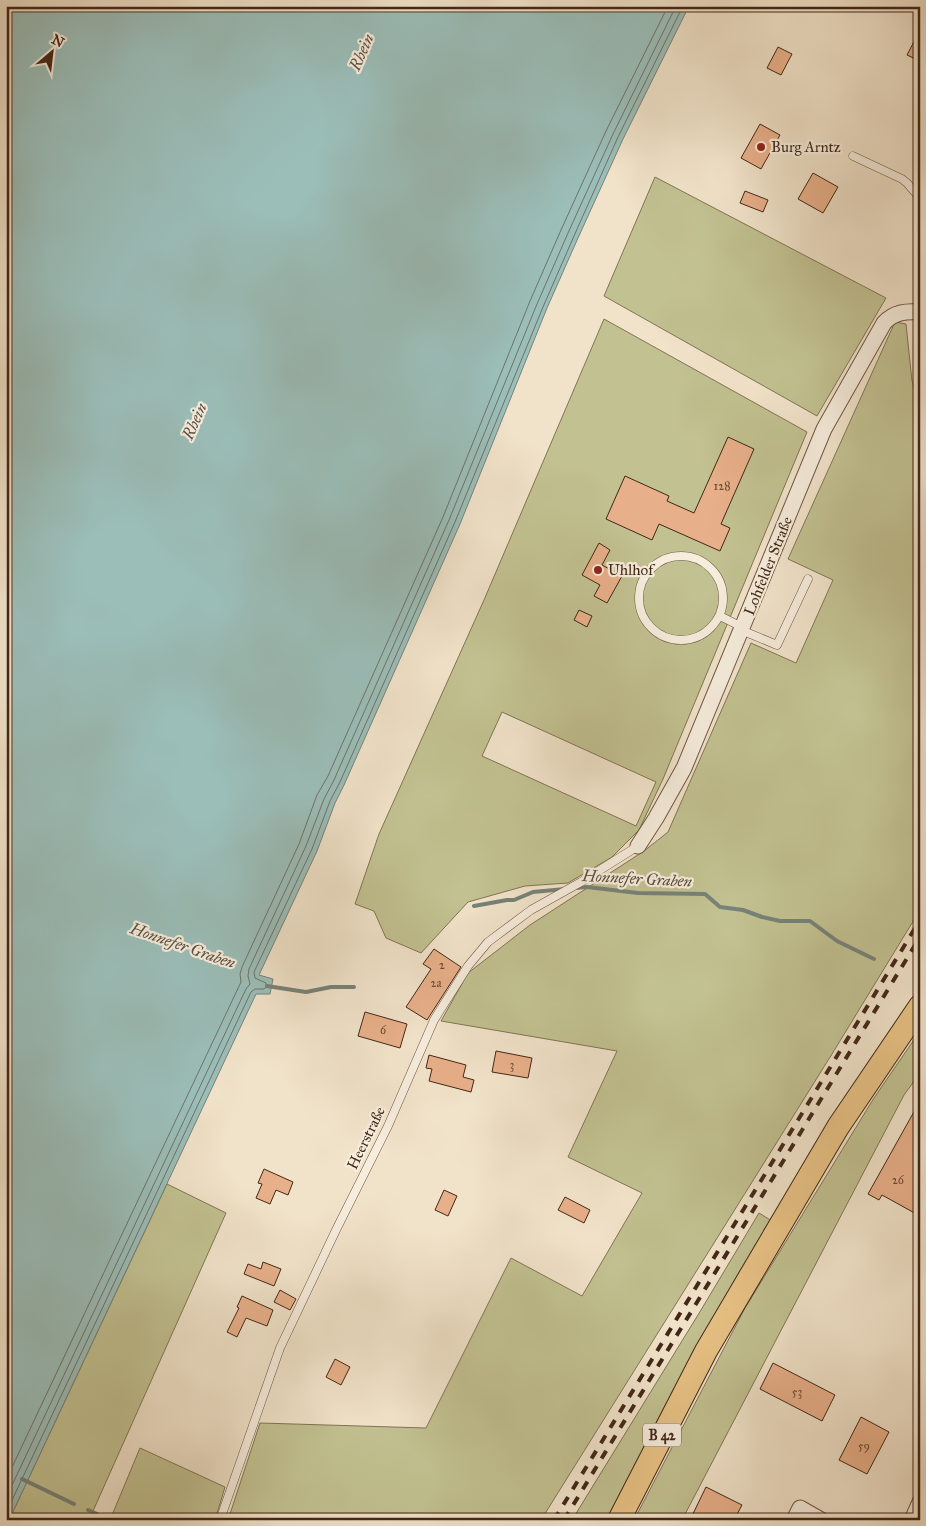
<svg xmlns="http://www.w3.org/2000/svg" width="926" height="1526" viewBox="0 0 926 1526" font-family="'IM FELL Great Primer',serif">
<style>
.green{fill:#c2c191;stroke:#827454;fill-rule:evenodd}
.water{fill:#9bbeb9;stroke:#778278}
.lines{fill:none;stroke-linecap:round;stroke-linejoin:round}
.shore{stroke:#6e7268;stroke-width:1}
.stream{stroke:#778278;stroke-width:4}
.building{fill:#e8b08a;stroke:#422717}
.service-casing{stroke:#6e5644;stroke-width:9}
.minor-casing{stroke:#6e5644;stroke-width:17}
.primary-casing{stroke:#422717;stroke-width:24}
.service{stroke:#f6eddd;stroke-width:8}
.minor{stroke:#f6eddd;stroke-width:15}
.primary{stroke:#e8c285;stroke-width:22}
.rail{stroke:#422717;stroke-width:4;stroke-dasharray:9 9;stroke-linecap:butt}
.poi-dot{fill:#8f2418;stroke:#f6eddd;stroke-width:2}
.labels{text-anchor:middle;stroke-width:4.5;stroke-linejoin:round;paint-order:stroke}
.number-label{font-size:12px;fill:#6c4934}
.shield{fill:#f6eddd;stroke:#786252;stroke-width:1}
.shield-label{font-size:14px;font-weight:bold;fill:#422717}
.poi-label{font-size:15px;fill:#422717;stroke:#f6eddd;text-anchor:start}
.street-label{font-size:15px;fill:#422717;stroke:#f6eddd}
.water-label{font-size:16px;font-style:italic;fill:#584d40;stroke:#f6eddd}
</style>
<rect width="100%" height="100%" fill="#f1e3ca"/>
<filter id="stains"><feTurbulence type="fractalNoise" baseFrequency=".004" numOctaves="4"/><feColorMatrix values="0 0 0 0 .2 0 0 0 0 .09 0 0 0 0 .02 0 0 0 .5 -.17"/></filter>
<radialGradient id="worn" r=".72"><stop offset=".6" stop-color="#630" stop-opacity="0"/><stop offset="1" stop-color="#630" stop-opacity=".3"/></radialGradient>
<!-- green -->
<path class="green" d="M655,177l231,121 -69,118 -213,-120z
M604,319l203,113 -144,347 -24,51 -27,27 -44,26 -43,3 -57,16 -47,51 -35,-15 -12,-27 -19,-7 24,-70 105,-234zM502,712l154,70 -20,44 -154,-70z
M895,322l11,2 6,57 8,26v503l-88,144 -291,466h-313l32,-97 166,5 85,-170 71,38 60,-103 -74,-36 49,-106 -176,-30 27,-48 62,-48 114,-74 24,-19 83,-189 45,20 37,-83 -45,-21z
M920,1031v42l-16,22 -222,425h-48l111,-212 129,-210z
M167,1184l59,29 -137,307h-80z
M759,1213l13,8 -85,145 -35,64 -43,90h-37l129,-210z
M140,1448l85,39 -10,33h-105z"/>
<!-- water -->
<path class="water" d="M6,6h683l-66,133 -45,99 -31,70 -87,216 -116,261 -9,18 -18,48 -58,124 14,4 -3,15h-14l-247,526h-3z"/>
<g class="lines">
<!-- shore -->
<path class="shore" d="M6,1480l235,-498 -1,-8 2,-7 57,-123 18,-49 11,-19 115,-259 87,-216 31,-71 45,-99 62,-125
M6,1498l240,-509 4,-5 -2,-8 1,-7 57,-123 18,-47 10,-19 115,-260 88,-216 31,-71 45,-99 63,-128
M6,1513l245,-521 4,-3h9l2,-2v-4l-11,-5 -1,-6 58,-123 18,-48 10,-19 115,-260 88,-215 31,-71 44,-99 65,-131"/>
<!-- stream -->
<path class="stream" d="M575,888l12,-1 51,6 67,1 15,13 23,3 19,7 18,4h30l27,20 37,18
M474,906l33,-6h7l19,-8 32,-3
M267,986l39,6 25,-5h23
M22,1479l52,25
M88,1510l9,4"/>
</g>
<!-- building -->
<path class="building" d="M920,30v31l-13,-6z
M778,47l14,7 -11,21 -14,-7z
M760,124l20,11 -19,34 -20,-11z
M813,173l25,14 -15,26 -25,-14z
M745,191l23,9 -5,12 -23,-9z
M728,437l26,12 -33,75 9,4 -10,23 -61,-27 -7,16 -46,-21 19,-43 44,20 -2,5 27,12z
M599,543l11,7 -8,15 20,11 -15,27 -13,-7 6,-11 -18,-10z
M579,610l13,6 -5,11 -13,-7z
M434,949l27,18 -34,53 -21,-13 25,-38 -8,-5z
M365,1012l42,12 -7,24 -42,-12z
M496,1051l36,7 -4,20 -36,-6z
M429,1055l37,10 -3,12 11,3 -3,12 -42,-11 3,-12 -6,-1z
M920,1101v115l-38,-21 -3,5 -11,-6z
M264,1169l29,13 -5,13 -12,-5 -6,14 -14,-6 6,-14 -4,-1z
M444,1190l13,6 -9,20 -13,-6z
M565,1197l25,13 -6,13 -26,-13z
M263,1262l18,7 -7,17 -30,-12 4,-10 13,5z
M280,1290l16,9 -6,11 -16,-8z
M242,1296l31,14 -6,16 -21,-8 -9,19 -10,-5 12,-24 -2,-1z
M335,1359l15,8 -9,18 -15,-8z
M773,1363l62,32 -13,26 -62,-32z
M861,1417l28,15 -22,42 -28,-14z
M706,1487l36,18 -8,15h-44z"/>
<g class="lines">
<!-- service casing -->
<g class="service-casing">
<path id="service" d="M853,156l49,23 5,4 13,15
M639 598a42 42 0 1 1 84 0a42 42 0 1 1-84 0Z
M720,616l22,11
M741,630l36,15 31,-66
M220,1520l60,-172 56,-118 52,-104 46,-106 34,-54 20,-24 43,-32 50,-28 57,-36"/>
</g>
<!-- minor casing -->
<g class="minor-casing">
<path id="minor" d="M638,846l18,-28 28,-50 140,-339 60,-106c10,-11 22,-12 36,-11
M794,1520l6,-12 21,12
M912,1520l8,-18"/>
</g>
<!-- primary casing -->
<g class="primary-casing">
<path id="primary" d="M619,1520l87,-169 132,-224 82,-121"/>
</g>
<!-- service -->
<use href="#service" class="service"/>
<!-- minor -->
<use href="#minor" class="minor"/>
<!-- primary -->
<use href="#primary" class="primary"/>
<!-- rail -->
<path class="rail" d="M554,1520l366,-600
M564,1520l356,-583"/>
</g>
<!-- markers -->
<g class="poi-dot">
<circle cx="761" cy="147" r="5"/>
<circle cx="598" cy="570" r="5"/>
</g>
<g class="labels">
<!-- number labels -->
<g class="number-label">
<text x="722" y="490">128</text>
<text x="442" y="969">2</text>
<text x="436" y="987">2a</text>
<text x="383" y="1034">6</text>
<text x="512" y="1069">3</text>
<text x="898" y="1184">26</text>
<text x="797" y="1396">53</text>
<text x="864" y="1450">59</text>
</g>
<!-- shield labels -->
<rect class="shield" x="643" y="1423.5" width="38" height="23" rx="4"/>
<g class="shield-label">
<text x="662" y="1440">B 42</text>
</g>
<!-- poi labels -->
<g class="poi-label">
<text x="771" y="152">Burg Arntz</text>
<text x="608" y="575">Uhlhof</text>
</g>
<!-- street labels -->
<g class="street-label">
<text transform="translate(768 566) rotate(-68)" y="5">Lohfelder Straße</text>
<text transform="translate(366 1138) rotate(-64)" y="5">Heerstraße</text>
</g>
<!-- water labels -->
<g class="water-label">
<text transform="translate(361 52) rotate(-66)" y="6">Rhein</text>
<text transform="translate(194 421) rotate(-66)" y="6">Rhein</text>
<text transform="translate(637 878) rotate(3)" y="6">Honnefer Graben</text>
<text transform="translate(183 945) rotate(19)" y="6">Honnefer Graben</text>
</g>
</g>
<!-- margin -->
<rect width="926" height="1526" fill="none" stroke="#f1e3ca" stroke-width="25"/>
<rect x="8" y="8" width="911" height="1511" fill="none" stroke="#422717" stroke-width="2.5"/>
<rect x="12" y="12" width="901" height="1501" fill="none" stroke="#422717"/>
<!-- north arrow -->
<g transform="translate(52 52) rotate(28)" stroke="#f6eddd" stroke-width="4" paint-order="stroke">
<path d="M0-4L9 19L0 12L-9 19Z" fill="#422717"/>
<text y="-8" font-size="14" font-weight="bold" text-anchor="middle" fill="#422717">N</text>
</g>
<rect width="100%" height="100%" filter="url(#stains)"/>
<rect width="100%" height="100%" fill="url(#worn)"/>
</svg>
